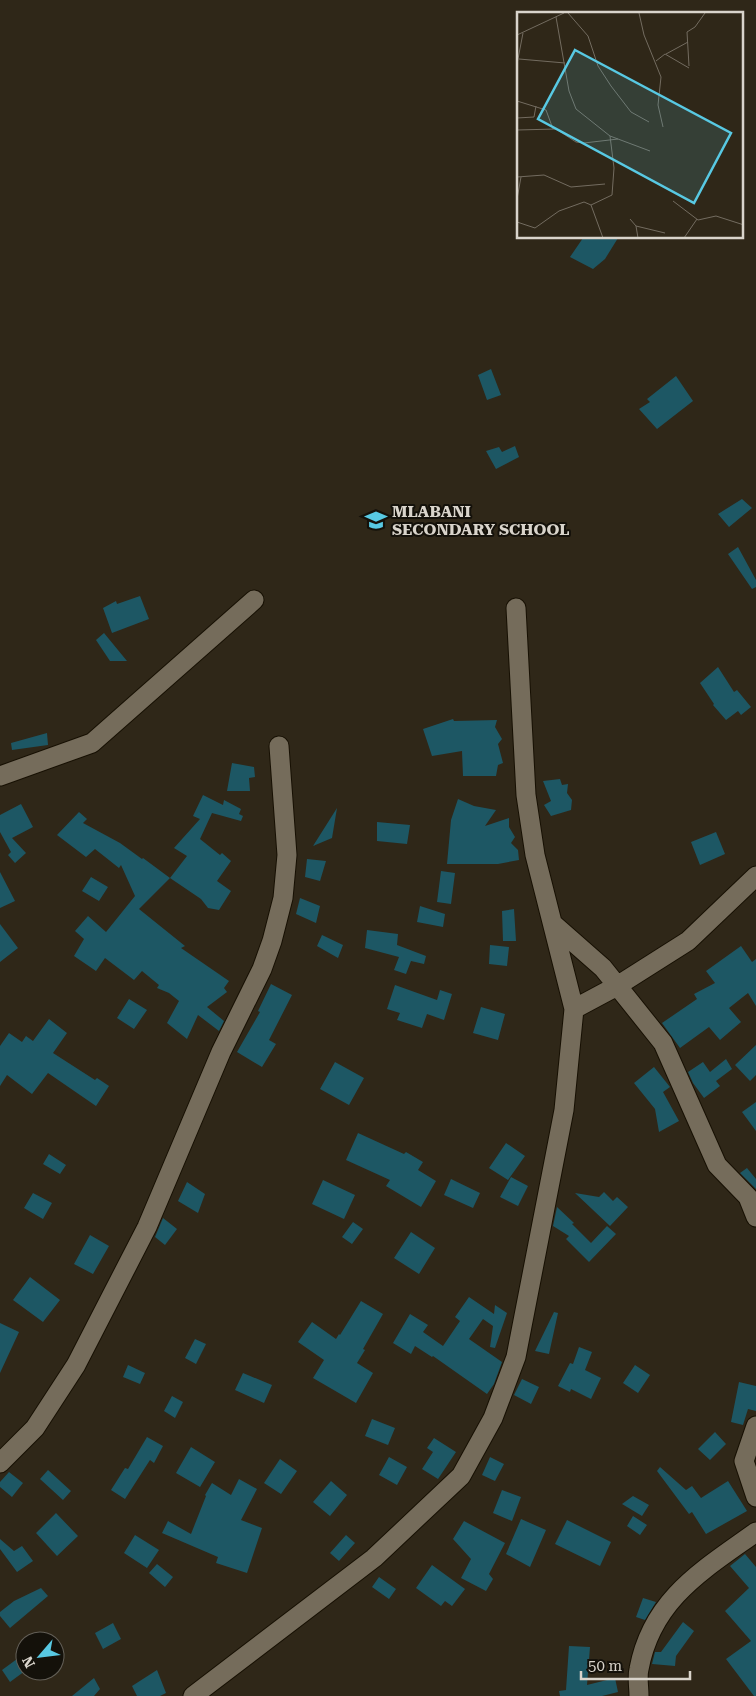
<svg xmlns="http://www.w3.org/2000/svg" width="756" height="1696" viewBox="0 0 756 1696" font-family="'Roboto Serif',serif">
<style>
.building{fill:#1d5764}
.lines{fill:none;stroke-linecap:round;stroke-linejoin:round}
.minor-casing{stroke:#171003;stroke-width:21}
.minor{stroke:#756c5b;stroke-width:19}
.labels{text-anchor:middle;stroke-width:4;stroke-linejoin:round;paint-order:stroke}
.poi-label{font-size:16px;font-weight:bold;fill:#d9d4cb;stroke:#14110a;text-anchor:start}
.inset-road{fill:none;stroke:#736c60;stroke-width:1}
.view{fill:#58c9e3;fill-opacity:0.15;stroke:#58c9e3;stroke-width:2.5}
.inset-edge{fill:none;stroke:#d9d4cb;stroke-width:2.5}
</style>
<rect width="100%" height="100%" fill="#2f2718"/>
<!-- building -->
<path class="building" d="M583,238h35l-13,21 -12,10 -23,-12z
M491,369l10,26 -14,5 -9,-25z
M676,376l17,25 -36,28 -18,-20 11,-7 -3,-3z
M515,446l4,11 -23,12 -10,-18 13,-4 3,5z
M742,499l10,9 -23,19 -11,-13z
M738,547l18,33v7l-4,2 -24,-35z
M140,596l9,23 -37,14 -9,-25 13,-7 1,3z
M104,633l23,28h-17l-14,-21z
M718,667l16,25 3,-2 14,17 -10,8 -3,-4 -12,9 -13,-15 1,-1 -14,-21z
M453,719l1,2 43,-1 -2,7 7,12 -4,5 5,19 -5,2 -2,11h-33l-1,-25 -30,5 -9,-27z
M47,733l1,12 -36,5 -1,-7z
M232,763l22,4 1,10 -6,1 1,13h-23z
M560,779l2,6 6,-1 -1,9 5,7 -1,10 -20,6 -7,-11 7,-4 -8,-20z
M203,795l20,10 1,-5 17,9 -2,5 4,2 -2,5 -29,-8 -12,26 20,16 2,-2 9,8 -14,20 14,10 -12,19 -11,-2 -7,-9 -31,-21 17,-22 -13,-8 26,-29 -7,-3z
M458,799l16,7 22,4 -11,16 24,-8v9l6,10 -4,6 7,7 1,10 -21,4h-51l4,-44z
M21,804l12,23 -21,11 14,15 -11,10 -7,-8 3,-3 -11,-20v-17z
M337,808l-5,30 -19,8z
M79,812l8,7 -4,4 37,20 22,16 1,-1 27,20 -31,31 46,37 -4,2 48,33 -5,7 3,4 -20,15 17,14 -5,10 -21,-16 -11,24 -20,-16 12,-22 -10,-8 -12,-5 2,-3 -17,-14 -8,9 -29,-22 -9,13 -22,-15 10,-17 -9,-8 13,-15 18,16 29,-36 -14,-31 -2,3 -24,-19 -9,8 -29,-22z
M377,822l33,3 -3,19 -30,-3z
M716,832l9,22 -25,11 -9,-23z
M307,859l19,2 -6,20 -15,-4z
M441,871l14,2 -4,31 -14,-2z
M0,872l15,29 -15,7z
M91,877l17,10 -9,14 -17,-10z
M300,898l20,8 -4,17 -20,-9z
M420,906l25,8 -2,13 -26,-5z
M514,909l2,32h-13l-1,-30z
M0,924l18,24 -18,14z
M367,930l31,4 -1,11 29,11 -2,8 -13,-3 -5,13 -12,-4 5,-13 -34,-9z
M322,935l21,10 -5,13 -21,-12z
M490,945l19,2 -2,19 -18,-2z
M741,946l11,16 4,-3v47l-8,-13 -19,15 12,14 -21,18 -11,-13 -29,21 -18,-25 35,-24 -3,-5 21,-11 -9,-12z
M271,984l21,11 -23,45 7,4 -14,23 -25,-15 23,-40 -2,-1z
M395,985l42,15 3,-10 12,4 -8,26 -17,-6 -5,14 -25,-8 3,-7 -13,-4z
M129,999l18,11 -13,19 -17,-11z
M481,1007l24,7 -7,26 -25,-7z
M49,1019l18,14 -14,20 42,27 2,-2 12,8 -13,20 -48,-33 -16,21 -25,-19 -7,11v-40l9,-13 13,9 4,-6 7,5z
M756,1045v30l-6,6 -15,-16z
M726,1059l6,10 -16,12 4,5 -16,12 -11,-15 -5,-11 15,-10 7,10z
M335,1062l29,16 -15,27 -29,-16z
M654,1067l16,20 -7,5 16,29 -20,11 -4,-23 -21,-26z
M756,1102v29l-14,-19z
M358,1133l46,21 2,-2 17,10 -5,8 18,11 -15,26 -35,-21 4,-6 -44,-20z
M506,1143l19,13 -17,24 -19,-12z
M49,1154l17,11 -6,9 -17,-10z
M747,1168l9,11v10l-16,-16z
M511,1177l17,9 -10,20 -18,-9z
M451,1179l29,14 -7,15 -29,-13z
M323,1180l32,15 -11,24 -32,-15z
M187,1182l18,12 -7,19 -20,-12z
M604,1192l9,9 4,-4 11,10 -18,19 -35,-33 24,4z
M33,1193l19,10 -9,16 -19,-11z
M557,1207l17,16 -2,1 19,19 16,-17 9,8 -27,28 -23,-23 3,-3 -16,-10z
M163,1218l14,11 -12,16 -10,-8z
M353,1222l10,7 -11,15 -10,-7z
M411,1232l24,16 -16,26 -25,-16z
M90,1235l19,11 -16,28 -19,-10z
M30,1277l30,23 -17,22 -30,-22z
M469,1297l25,17 1,-9 12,8 -12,35 -5,-1 3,-21 -10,-7 -14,20 33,23 -8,22 -7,10 -54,-38 -1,1 -17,-11 -4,8 -18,-11 17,-29 18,11 -5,7 20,14 17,-25 -5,-4z
M361,1301l22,13 -20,35 2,1 -8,13 16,10 -17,30 -43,-25 11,-18 -26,-18 14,-20 24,17 3,-5 1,1z
M554,1312l4,1 -9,41 -14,-3z
M0,1323l19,9 -19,41z
M195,1339l11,5 -10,20 -11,-6z
M579,1347l13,5 -7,18 16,8 -10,21 -20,-10 -1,3 -12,-6 12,-23 3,1z
M128,1365l17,8 -5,11 -17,-7z
M635,1365l15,10 -12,18 -15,-10z
M243,1373l29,12 -8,18 -29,-13z
M522,1379l17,8 -8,17 -17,-9z
M739,1382l17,4v25l-8,-2 -5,16 -12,-3z
M172,1396l11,6 -8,16 -11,-7z
M372,1419l23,9 -7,17 -23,-9z
M715,1432l11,12 -16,16 -12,-11z
M147,1437l16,9 -9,17 -4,-3 -25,39 -14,-9 14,-22 3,1z
M434,1438l22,14 -18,27 -16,-10 11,-17 -6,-4z
M191,1447l24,15 -15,25 -24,-14z
M389,1457l18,10 -10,18 -18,-10z
M490,1457l14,7 -9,17 -13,-6z
M280,1459l17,12 -16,23 -17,-11z
M660,1467l26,23 6,-4 9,12 27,-17 19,30 -41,23 -14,-22 -3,2 -32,-43z
M48,1470l23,21 -8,9 -23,-21z
M9,1472l14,11 -11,14 -12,-10v-5z
M239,1479l18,10 -16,31 21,8 -15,45 -31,-10 2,-6 -56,-24 6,-12 23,13 15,-38 -1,-1 7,-12 19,12z
M331,1481l16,14 -17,21 -17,-14z
M502,1490l19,7 -9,24 -19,-8z
M633,1496l16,9 -7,11 -20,-12z
M56,1513l22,23 -21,20 -21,-23z
M633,1516l14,9 -7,10 -13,-9z
M521,1519l25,11 -16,37 -24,-13z
M567,1520l44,22 -11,24 -45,-22z
M464,1521l41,22 -16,31 4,5 -7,12 -25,-13 10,-19 -18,-20z
M135,1535l24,15 -12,18 -23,-15z
M346,1535l9,8 -16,18 -9,-8z
M0,1539l14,12 8,-5 11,15 -16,11 -17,-23z
M745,1554l11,13v129h-2l-28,-37 25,-18 -26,-30 24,-23 -19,-22z
M157,1564l16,13 -8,10 -16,-14z
M432,1565l33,24 -13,17 -7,-5 -4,5 -25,-18z
M379,1577l17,12 -7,10 -17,-12z
M41,1588l7,8 -38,32 -10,-12v-4l14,-11z
M643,1598l13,4 -11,18 -9,-3z
M683,1622l11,9 -18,25 -1,10 -23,-2 3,-12h6z
M113,1623l8,16 -18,10 -8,-16z
M569,1646l21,1 -3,38 28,-7 3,14 -16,4h-42l-1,-5 7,-1z
M17,1659l8,12 -15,11 -8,-12z
M157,1670l9,23 -6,3h-23l-5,-10z
M94,1678l6,11 -6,7h-22z"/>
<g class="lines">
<!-- minor casing -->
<g class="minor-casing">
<path id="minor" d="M0,776l92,-33 162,-143
M553,924l50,44 60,75 54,122 31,32 8,20
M574,1009l43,-23 71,-45 68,-65
M756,1426l-12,35 12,36
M0,1463l35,-35 41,-63 71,-138 74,-175 41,-83 10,-28 11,-43 4,-43 -8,-109
M193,1696l181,-138 87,-82 32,-58 23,-61 48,-247 10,-101 -39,-154 -9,-60 -10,-187
M639,1696c0,-9 -2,-19 0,-27 13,-70 64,-99 117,-137"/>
</g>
<!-- minor -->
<use href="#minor" class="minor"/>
</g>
<!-- icons -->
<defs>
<g id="school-bare" transform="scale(1.725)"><path d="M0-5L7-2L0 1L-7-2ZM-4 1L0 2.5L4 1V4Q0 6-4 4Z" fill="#58c9e3" stroke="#14110a" stroke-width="2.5" paint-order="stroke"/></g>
</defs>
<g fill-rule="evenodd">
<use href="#school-bare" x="376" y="520"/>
</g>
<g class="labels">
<!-- poi labels -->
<g class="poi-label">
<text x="392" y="517">MLABANI<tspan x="392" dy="18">SECONDARY SCHOOL</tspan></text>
</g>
</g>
<!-- overview -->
<g transform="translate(517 12)">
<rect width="226" height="226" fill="#2f2718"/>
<path class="inset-road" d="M51,1l20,23 10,30 13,20 20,26 18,10M122,1l5,22 17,42 -3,28 5,22M39,5l13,74 7,18 34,27 40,15M0,23l47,-22M149,42l22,-12M2,47l46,4M139,49l9,-7 24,14M0,52l6,-31M172,54l-2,-34 8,-5 10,-14M0,89l29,9 7,19M0,106l17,-1 2,-11M0,118l39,-1 20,13 8,1 34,-4M0,165l27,-2 27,12 34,-3M0,187l4,-22M156,189l25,19 18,-4 28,9M74,193l12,33M113,207l6,7 2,12M0,210l18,6 24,-17 25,-9 7,3 21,-10 2,-27 -4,-32M119,214l29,7M167,226l13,-19"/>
<path class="view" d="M58,38l156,83 -37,70 -156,-84z"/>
<rect width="226" height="226" class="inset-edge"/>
</g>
<!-- north arrow -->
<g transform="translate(40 1656) rotate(242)"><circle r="24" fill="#14110a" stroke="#635f57"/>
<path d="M0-4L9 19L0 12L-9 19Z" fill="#58c9e3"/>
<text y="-8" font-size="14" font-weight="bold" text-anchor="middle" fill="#d9d4cb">N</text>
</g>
<!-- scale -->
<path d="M581 1671v8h109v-8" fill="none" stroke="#d9d4cb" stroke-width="2.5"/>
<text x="588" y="1671" font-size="15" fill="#d9d4cb" stroke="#14110a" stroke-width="4" paint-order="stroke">50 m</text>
</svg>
